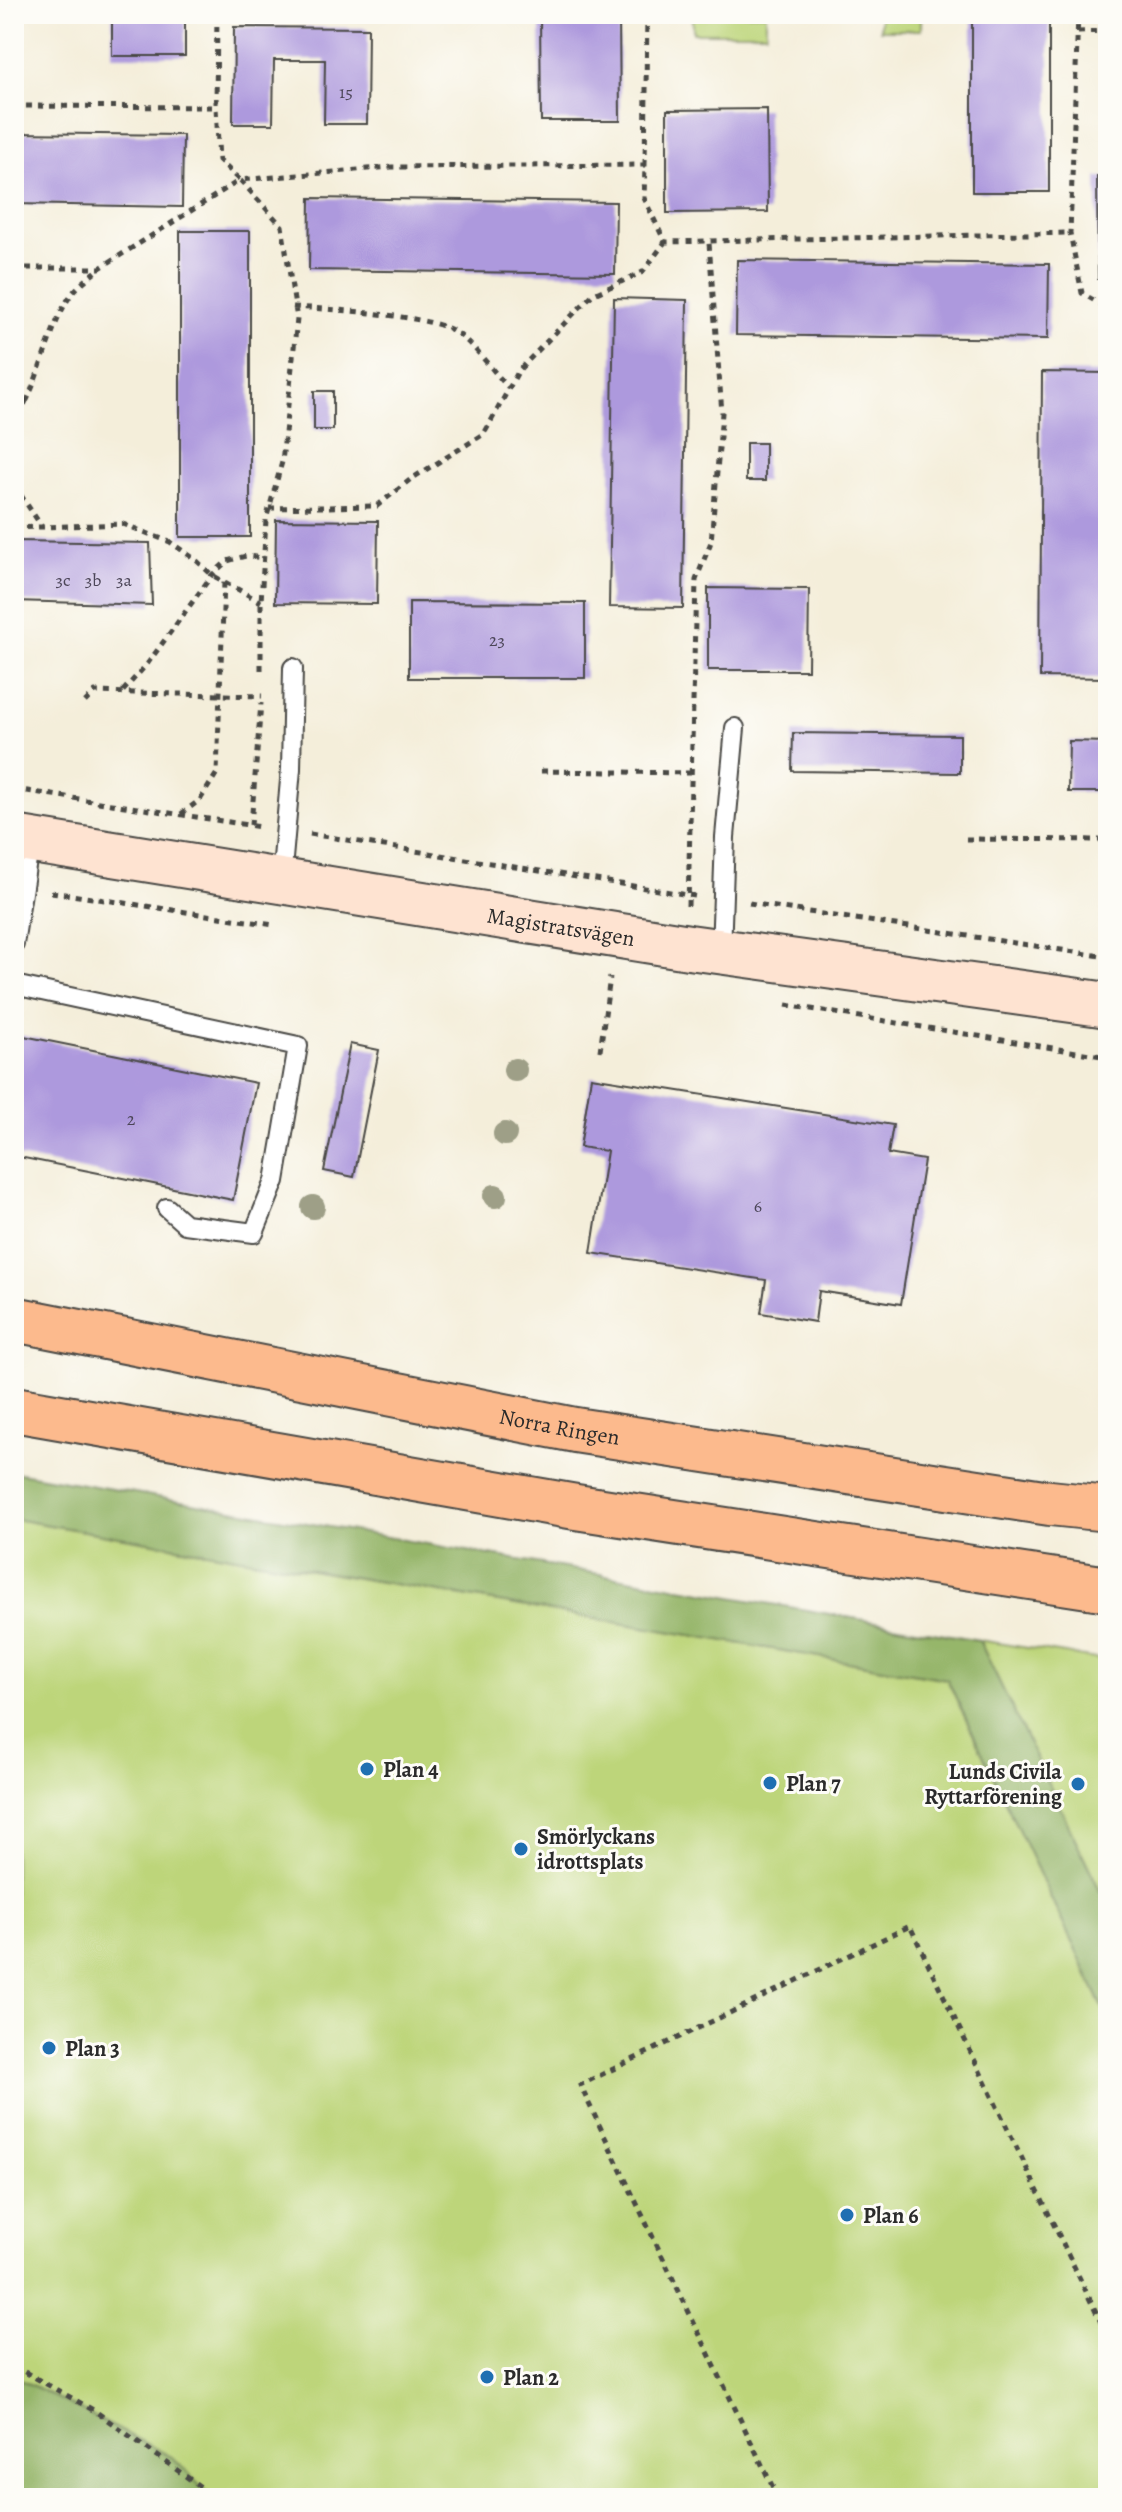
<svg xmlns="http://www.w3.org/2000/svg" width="1122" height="2512" viewBox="0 0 1122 2512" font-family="Alegreya,serif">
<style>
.green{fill:#bdd57a;stroke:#748052;stroke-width:2}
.forest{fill:#96b66a;stroke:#60704a;stroke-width:2}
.building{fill:#ad99dd}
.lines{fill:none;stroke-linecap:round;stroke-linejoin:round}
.lane-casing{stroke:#494845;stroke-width:22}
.secondary-casing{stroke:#494845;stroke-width:48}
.primary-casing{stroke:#494845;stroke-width:48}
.path{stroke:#494845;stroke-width:5;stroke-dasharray:6 6;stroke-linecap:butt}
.lane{stroke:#fff;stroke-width:18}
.secondary{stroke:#fee3d1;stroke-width:44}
.primary{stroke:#fcba8d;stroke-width:44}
.tree{fill:#9e9f87}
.poi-dot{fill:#1f6fb2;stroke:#fdfcf7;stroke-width:3}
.labels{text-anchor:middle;stroke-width:6;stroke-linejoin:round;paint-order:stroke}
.number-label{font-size:18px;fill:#4c4658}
.street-label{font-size:22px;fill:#2b2b2b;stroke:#fdfcf7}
.poi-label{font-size:22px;font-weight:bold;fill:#2b2b2b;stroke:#fdfcf7;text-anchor:start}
</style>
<rect width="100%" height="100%" fill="#fdfcf7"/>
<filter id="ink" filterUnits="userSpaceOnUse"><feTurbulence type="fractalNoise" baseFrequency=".0125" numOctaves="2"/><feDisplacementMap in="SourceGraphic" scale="16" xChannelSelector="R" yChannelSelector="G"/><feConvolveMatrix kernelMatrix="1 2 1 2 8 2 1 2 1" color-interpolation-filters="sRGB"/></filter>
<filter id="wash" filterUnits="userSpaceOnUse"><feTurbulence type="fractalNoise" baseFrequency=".006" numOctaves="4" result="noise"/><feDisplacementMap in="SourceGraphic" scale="32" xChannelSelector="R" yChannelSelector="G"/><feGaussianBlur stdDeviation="1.8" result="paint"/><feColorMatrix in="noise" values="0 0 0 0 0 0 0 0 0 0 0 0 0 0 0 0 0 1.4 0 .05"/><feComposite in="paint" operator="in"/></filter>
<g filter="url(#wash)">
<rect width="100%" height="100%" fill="#f4eeda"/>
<!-- green -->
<path class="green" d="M693,14h73v19h-73z
M880,14h41v16h-41z
M14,1519l933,160 161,339v480h-1094z
M979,1640l129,21v246z"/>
<!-- forest -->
<path class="forest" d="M14,1472l965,168 129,267v111l-161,-339 -933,-160z
M14,2376l158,81 40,41h-127l-71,-9z"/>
<g id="blocks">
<!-- building -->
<path class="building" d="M112,14h73v42h-73z
M540,14h79l1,107h-79z
M972,14h77v178h-77z
M234,27l134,1 -1,96h-43l1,-64h-51l-1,64h-40z
M767,109l1,103 -101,1v-103z
M14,133l169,2 -1,72 -168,-3z
M1097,177h11v102h-10z
M310,198l306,4 -1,72 -306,-4z
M180,231h70v306h-70z
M737,260l312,4 -1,75 -312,-4z
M614,298l73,2 -4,308 -74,-1z
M1042,372l66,1v305l-68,-1z
M314,391h19v39h-19z
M746,443h19v38h-19z
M276,520l102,1 -1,83 -102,-1z
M14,541l136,2 2,62 -138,-4z
M708,588l101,1 -1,81h-100z
M409,602l176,1v75h-176z
M793,733l167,2v38l-168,-2z
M1069,741l39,1 -1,50h-39z
M14,1034l242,49 -23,117 -219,-44z
M350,1044l29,6 -25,127 -30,-6z
M591,1077l302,48 -5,29 36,6 -23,144 -82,-13 -4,31 -54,-9 5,-33 -175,-27 16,-102 -27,-4z"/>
</g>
</g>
<g filter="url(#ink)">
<use href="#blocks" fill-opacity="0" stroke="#494845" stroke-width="2"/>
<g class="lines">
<!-- lane casing -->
<g class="lane-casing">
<path id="lane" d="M281,881l10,-112 2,-101
M14,944l16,-103
M721,952l4,-115 10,-109
M14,985l284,61 -23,135 -21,52 -69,-9 -18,-16"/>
</g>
<!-- secondary casing -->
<g class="secondary-casing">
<g id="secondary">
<path id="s1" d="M14,838l675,109 419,58"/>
</g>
</g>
<!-- primary casing -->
<g class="primary-casing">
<g id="primary">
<path id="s2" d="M14,1319l561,111 475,73 58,6"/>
<path d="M14,1409l562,98 532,82"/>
</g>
</g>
<!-- path -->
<path class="path" d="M217,14l-1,93 3,53 21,20 152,-13 253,-2 -1,33 21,44 405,-9
M1078,14l-8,219 12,60 26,16
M1078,32l30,-1
M14,106l202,1
M645,165l2,-151
M14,268h86l140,-88 42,46 15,93 -15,143 -16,58 -5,82v71
M293,307c33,2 142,8 164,26 19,14 35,37 51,54
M14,405l13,-5c14,-30 26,-80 44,-105 7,-10 19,-18 28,-26
M14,426l12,-25
M14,485l28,42
M269,508l108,-2 34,-27 73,-45 35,-64 73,-75 51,-23 22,-30
M14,528l109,-4 47,18 25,17 17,16 49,27
M123,691l25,-28 64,-88 15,-14 19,-5 18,2
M85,702l10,-10 167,4
M541,771l150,2
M14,789l247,38
M181,814l19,-14 17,-27 7,-191
M251,825l10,-122
M310,834l385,62
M966,839l142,1
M51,892l223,33
M749,903l359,54
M688,906l8,-326 15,-38 11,-129 -13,-170
M786,1005l322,52
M600,1051l10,-74
M14,2366l81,45 121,87
M778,2498l-198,-413 330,-159 198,411
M1104,2498l4,-2"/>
<!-- lane -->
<use href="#lane" class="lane"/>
<!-- secondary -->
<use href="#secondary" class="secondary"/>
<!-- primary -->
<use href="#primary" class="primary"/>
</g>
<!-- trees -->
<g class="tree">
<circle cx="515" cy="1070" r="12"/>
<circle cx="505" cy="1134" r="12"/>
<circle cx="495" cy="1196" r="12"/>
<circle cx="313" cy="1207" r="12"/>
</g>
</g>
<!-- markers -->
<g class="poi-dot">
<circle cx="367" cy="1769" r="8"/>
<circle cx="770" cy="1783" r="8"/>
<circle cx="1078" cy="1784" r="8"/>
<circle cx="521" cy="1849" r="8"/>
<circle cx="49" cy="2048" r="8"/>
<circle cx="847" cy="2215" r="8"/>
<circle cx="487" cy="2377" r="8"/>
</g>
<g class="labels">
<!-- number labels -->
<g class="number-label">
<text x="346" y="98">15</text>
<text x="63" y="586">3c</text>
<text x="93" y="586">3b</text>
<text x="124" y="586">3a</text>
<text x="497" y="646">23</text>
<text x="131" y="1125">2</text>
<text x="758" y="1212">6</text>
</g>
<!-- street labels -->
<g class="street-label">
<text dy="8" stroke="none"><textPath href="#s1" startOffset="554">Magistratsvägen</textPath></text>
<text dy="8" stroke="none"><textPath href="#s2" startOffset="556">Norra Ringen</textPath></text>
</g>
<!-- poi labels -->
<g class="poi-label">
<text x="383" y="1777">Plan 4</text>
<text x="1062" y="1779" text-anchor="end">Lunds Civila<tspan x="1062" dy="25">Ryttarförening</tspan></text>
<text x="786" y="1791">Plan 7</text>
<text x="537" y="1844">Smörlyckans<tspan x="537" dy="25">idrottsplats</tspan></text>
<text x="65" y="2056">Plan 3</text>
<text x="863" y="2223">Plan 6</text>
<text x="503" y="2385">Plan 2</text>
</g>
</g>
<!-- margin -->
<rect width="1122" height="2512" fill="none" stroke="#fdfcf7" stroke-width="48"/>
</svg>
